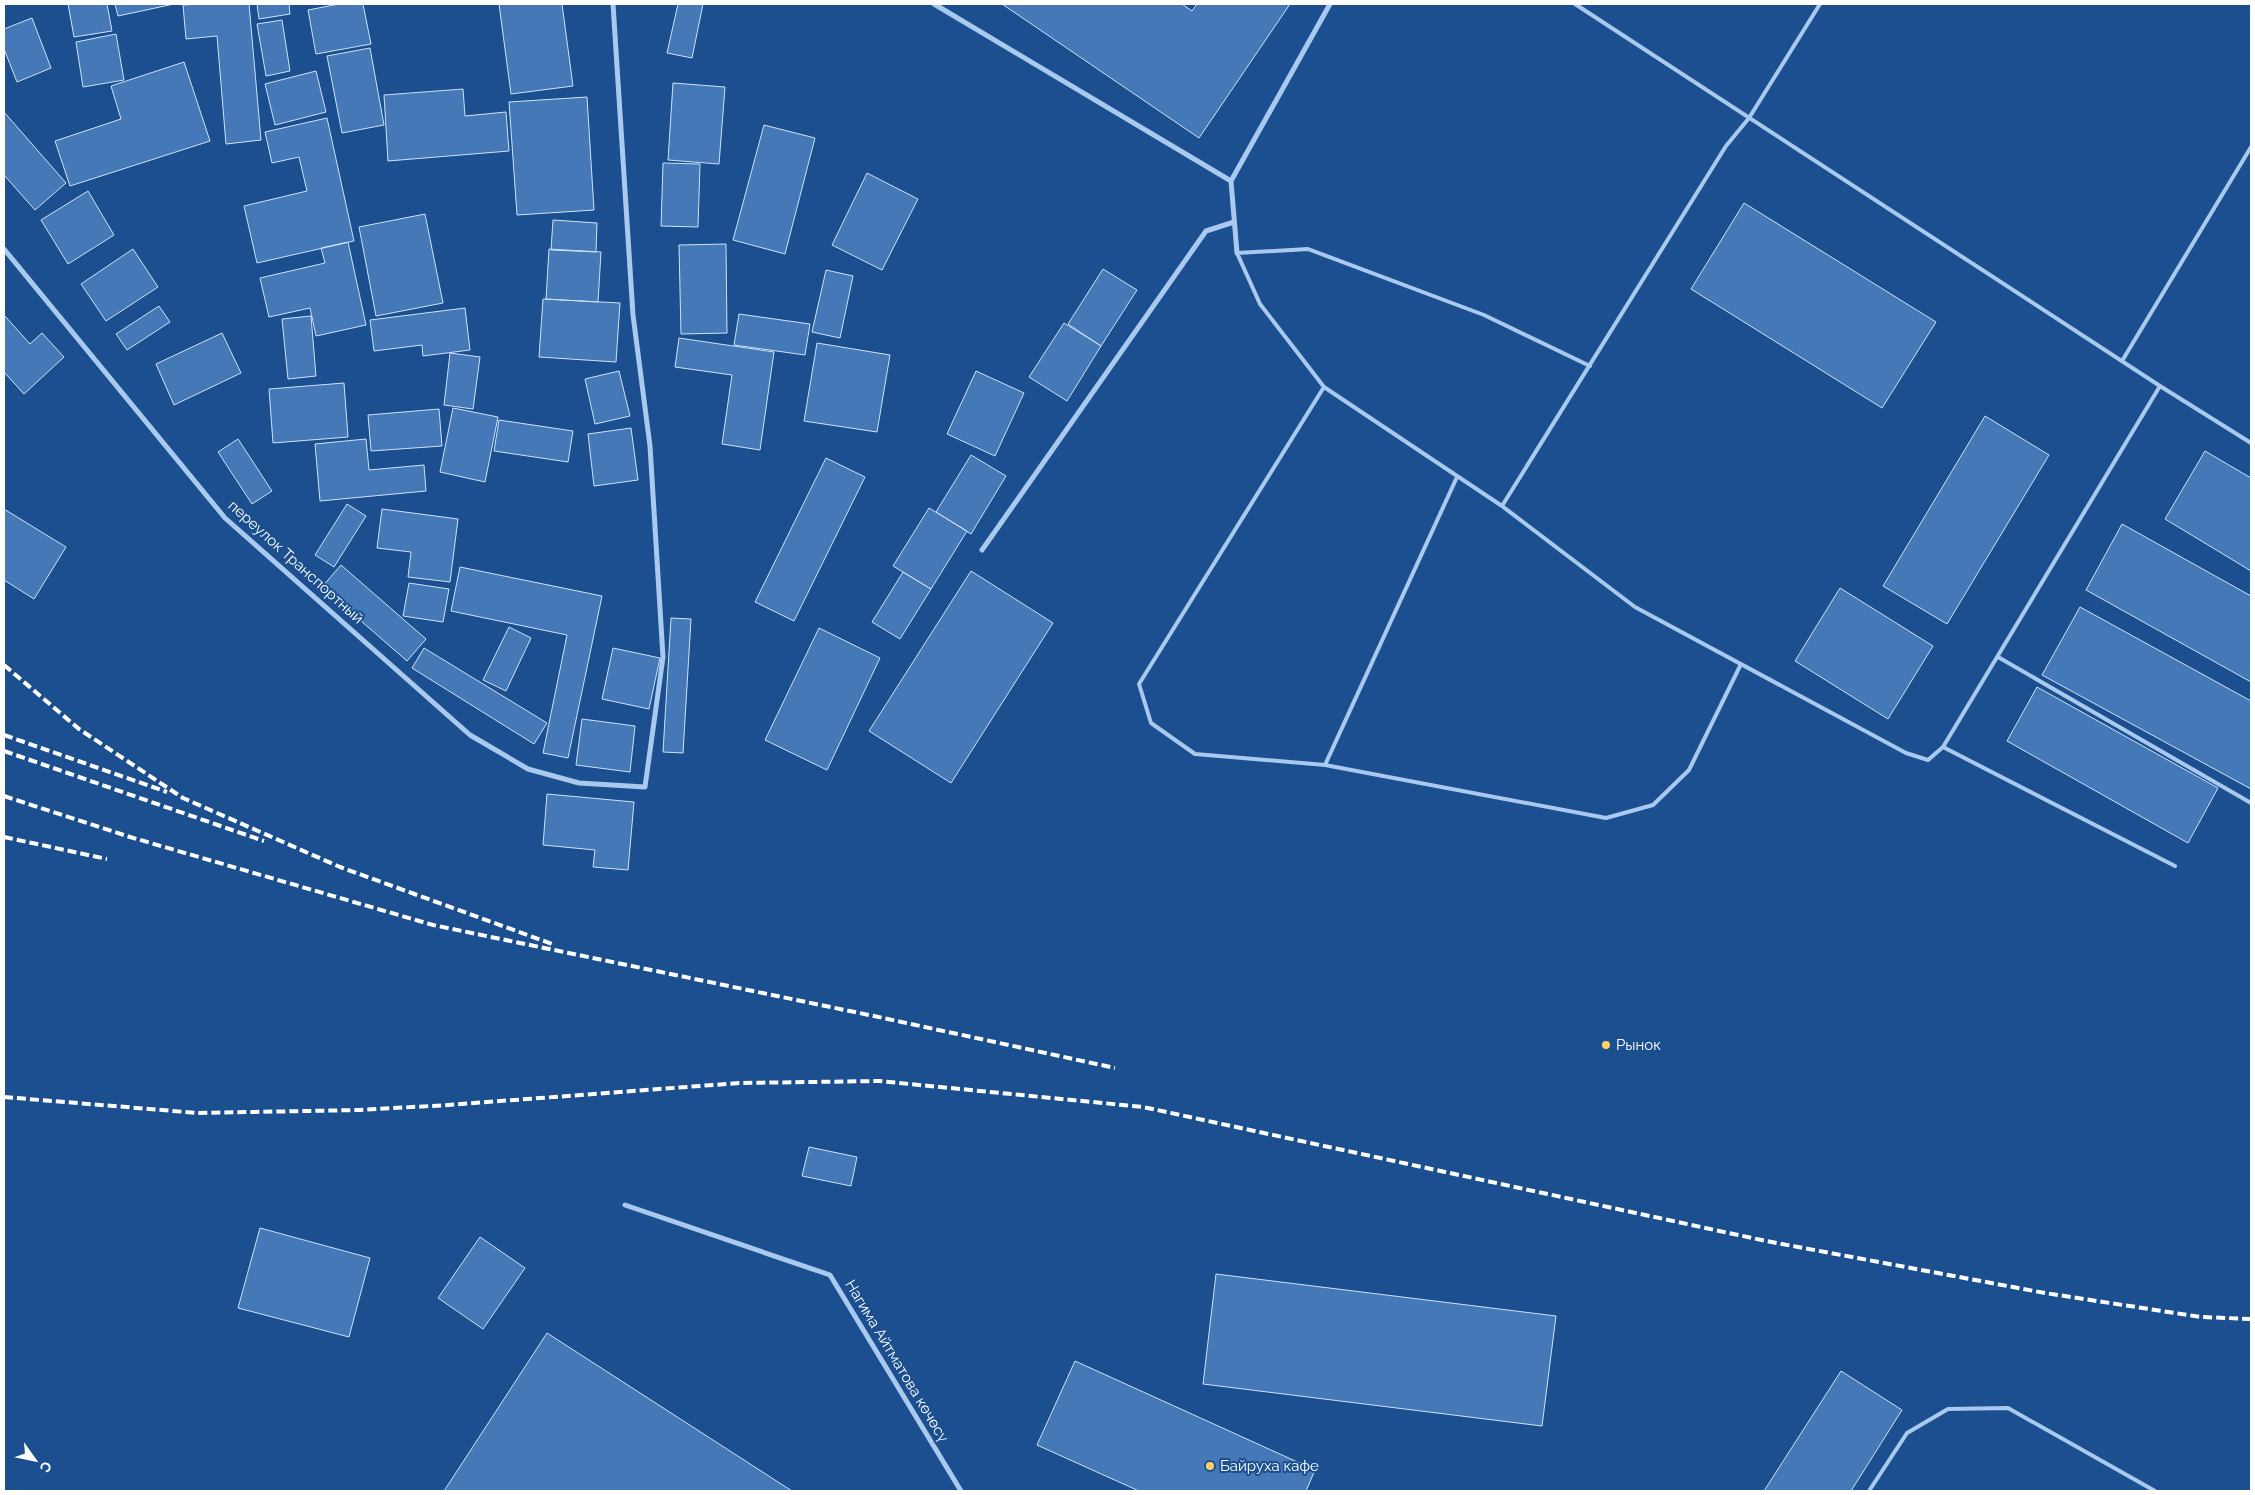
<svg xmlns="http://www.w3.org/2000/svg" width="2255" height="1495" viewBox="0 0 2255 1495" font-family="Raleway,sans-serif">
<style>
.building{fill:#4478b7;stroke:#cfe3fa}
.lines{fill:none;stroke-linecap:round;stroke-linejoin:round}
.service{stroke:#a9c9ee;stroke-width:4}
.minor{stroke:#a9c9ee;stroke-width:5}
.rail{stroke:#fff;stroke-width:4;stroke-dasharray:9 4;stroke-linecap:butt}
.poi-dot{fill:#ffd166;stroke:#1b4f8f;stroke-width:2}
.labels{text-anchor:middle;stroke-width:4;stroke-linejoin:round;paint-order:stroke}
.street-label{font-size:15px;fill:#fff;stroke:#1b4f8f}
.poi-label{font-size:15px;fill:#fff;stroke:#1b4f8f;text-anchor:start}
</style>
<rect width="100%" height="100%" fill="#1b4f8f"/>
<!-- building -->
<path class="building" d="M68,4h39l5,27 -38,6z
M115,4h59l-56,12z
M200,4h49l12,136 -35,4 -9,-108 -31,3 -3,-34z
M257,4h32l1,10 -31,5z
M339,4h24l8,40 -55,10 -8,-44z
M499,4h63l11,82 -62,8z
M678,4h25l-11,54 -25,-5z
M1002,4h180l10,7 5,-7h93l-91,134z
M32,18l19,50 -34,14 -13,-33v-20z
M282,20l8,51 -24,5 -9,-52z
M116,34l8,46 -41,7 -7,-45z
M370,48l14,77 -42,8 -15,-77z
M184,62l26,79 -140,45 -15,-45 66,-22 -10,-33z
M316,71l10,41 -51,13 -10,-41z
M673,83l52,4 -6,77 -51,-4z
M463,89l2,27 41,-4 3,39 -121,10 -4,-66z
M587,97l7,113 -77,5 -8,-113z
M4,112l62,71 -31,27 -31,-35z
M327,118l27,123 -97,22 -13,-57 63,-15 -8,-34 -27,6 -7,-31z
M764,125l51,13 -30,116 -52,-14z
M663,163l37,1 -2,63 -37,-1z
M867,173l51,26 -36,71 -50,-25z
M88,191l26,44 -46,29 -27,-44z
M1744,203l192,119 -54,86 -191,-119z
M425,214l18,89 -67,13 -17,-89z
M553,220l44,3 -1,29 -45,-2z
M348,242l18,83 -50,11 -6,-28 -41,9 -9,-39 65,-15 -4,-15z
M726,244l1,89 -46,1 -2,-89z
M133,249l25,38 -52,34 -25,-37z
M549,249l52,3 -3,50 -52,-3z
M1103,269l34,21 -36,56 -33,-22z
M826,270l27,6 -13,62 -28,-6z
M543,299l77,4 -4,59 -77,-5z
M159,306l11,16 -43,28 -11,-16z
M465,308l5,42 -47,6 -1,-11 -48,6 -4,-31z
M739,314l71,10 -5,31 -71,-10z
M4,315l26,29 12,-11 22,24 -40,37 -20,-22z
M311,316l5,60 -28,3 -6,-60z
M1064,323l37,23 -34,55 -38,-24z
M222,333l19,40 -67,32 -18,-41z
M679,338l95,14 -14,98 -38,-6 10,-69 -57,-8z
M817,343l73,12 -13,77 -73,-11z
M450,353l30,4 -7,52 -29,-4z
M619,371l11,45 -35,8 -10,-45z
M976,371l48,22 -29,63 -48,-22z
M344,383l4,54 -75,6 -4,-54z
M453,408l45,9 -13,65 -45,-10z
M439,409l3,37 -71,5 -3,-36z
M1985,416l64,39 -102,169 -64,-38z
M499,420l74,11 -5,31 -74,-11z
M631,428l7,52 -44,6 -6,-52z
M238,439l34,52 -20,13 -34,-52z
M366,439l3,31 55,-5 2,26 -106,10 -5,-57z
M2205,451l46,27v93l-86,-52z
M971,455l35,21 -35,58 -35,-22z
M826,458l39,19 -71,144 -39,-19z
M347,504l19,12 -32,51 -19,-12z
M929,508l38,23 -36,58 -38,-23z
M4,509l62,38 -32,52 -30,-19z
M382,509l76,10 -8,63 -42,-5 3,-25 -34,-4z
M2122,524l129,72v86l-165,-92z
M341,565l85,74 -19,22 -85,-74z
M460,567l142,29 -34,162 -25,-5 24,-118 -116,-24z
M971,571l82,52 -102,160 -82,-52z
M903,572l28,17 -31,50 -28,-17z
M409,583l40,6 -6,33 -40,-6z
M1840,588l93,58 -45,73 -93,-58z
M2080,607l171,94v88l-209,-114z
M671,618l20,1 -8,134 -20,-1z
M509,627l22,11 -25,53 -23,-11z
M819,628l61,30 -53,112 -62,-30z
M424,648l123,75 -13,21 -122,-76z
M613,648l47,10 -11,51 -47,-10z
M2037,687l181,101 -30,55 -181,-102z
M582,719l53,7 -5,46 -54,-7z
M547,794l87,8 -6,68 -35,-3 2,-17 -52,-5z
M809,1147l48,10 -6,29 -49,-10z
M260,1228l110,30 -21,79 -111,-29z
M480,1237l45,31 -42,61 -45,-31z
M1216,1274l340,42 -14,110 -339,-42z
M547,1333l245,158h-348z
M1075,1361l240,109 -9,21h-167l-102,-46z
M1841,1371l61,39 -51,81h-87z"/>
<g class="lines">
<!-- service -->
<path class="service" d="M1575,4l585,382 91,57
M2122,361l129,-214
M1590,366l-106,-51 -176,-66 -71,4 23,51 64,83 178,119 133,101 271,146 22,7 15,-13 217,-361
M1324,387l-185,297 12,39 44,31 130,11 281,53 47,-13 36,-35 52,-106
M1502,506l224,-360 23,-28 71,-114
M1998,657l253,146
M1943,747l232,119
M1325,765l132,-288
M1869,1491l38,-58 41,-24 60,-1 147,83"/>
<!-- minor -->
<path class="minor" d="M934,4l297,177
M4,249l221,269 245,217 58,34 51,14 66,4 18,-130 -13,-211 -17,-131 -20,-311
M1237,253l-6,-72 99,-177
M982,550l224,-319 28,-9
M625,1205l205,70 131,216"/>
<!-- rail -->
<path class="rail" d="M4,665l75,64 104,69 157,69 215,78
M4,735l163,57
M4,751l260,90
M4,796l126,41 303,88 441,91 241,52
M4,837l103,22
M4,1097l194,16 162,-3 88,-5 291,-22 140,-2 264,26 623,134 279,52 156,24 50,2"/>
</g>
<!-- markers -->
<g class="poi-dot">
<circle cx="1606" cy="1045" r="5"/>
<circle cx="1210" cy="1466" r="5"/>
</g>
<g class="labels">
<!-- street labels -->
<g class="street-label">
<text transform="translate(296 562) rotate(42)" y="5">переулок Транспортный</text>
<text transform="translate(897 1361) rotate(59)" y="5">Нагима Айтматова көчөсү</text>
</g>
<!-- poi labels -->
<g class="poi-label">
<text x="1616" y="1050">Рынок</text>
<text x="1220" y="1471">Байруха кафе</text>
</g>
</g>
<!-- border -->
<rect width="2255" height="1495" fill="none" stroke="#ffffff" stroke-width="10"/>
<!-- north arrow -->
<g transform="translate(35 1460) rotate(123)" stroke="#1b4f8f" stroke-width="4" paint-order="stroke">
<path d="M0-4L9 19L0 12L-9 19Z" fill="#ffffff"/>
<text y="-8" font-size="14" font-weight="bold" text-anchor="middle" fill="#ffffff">С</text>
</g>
</svg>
